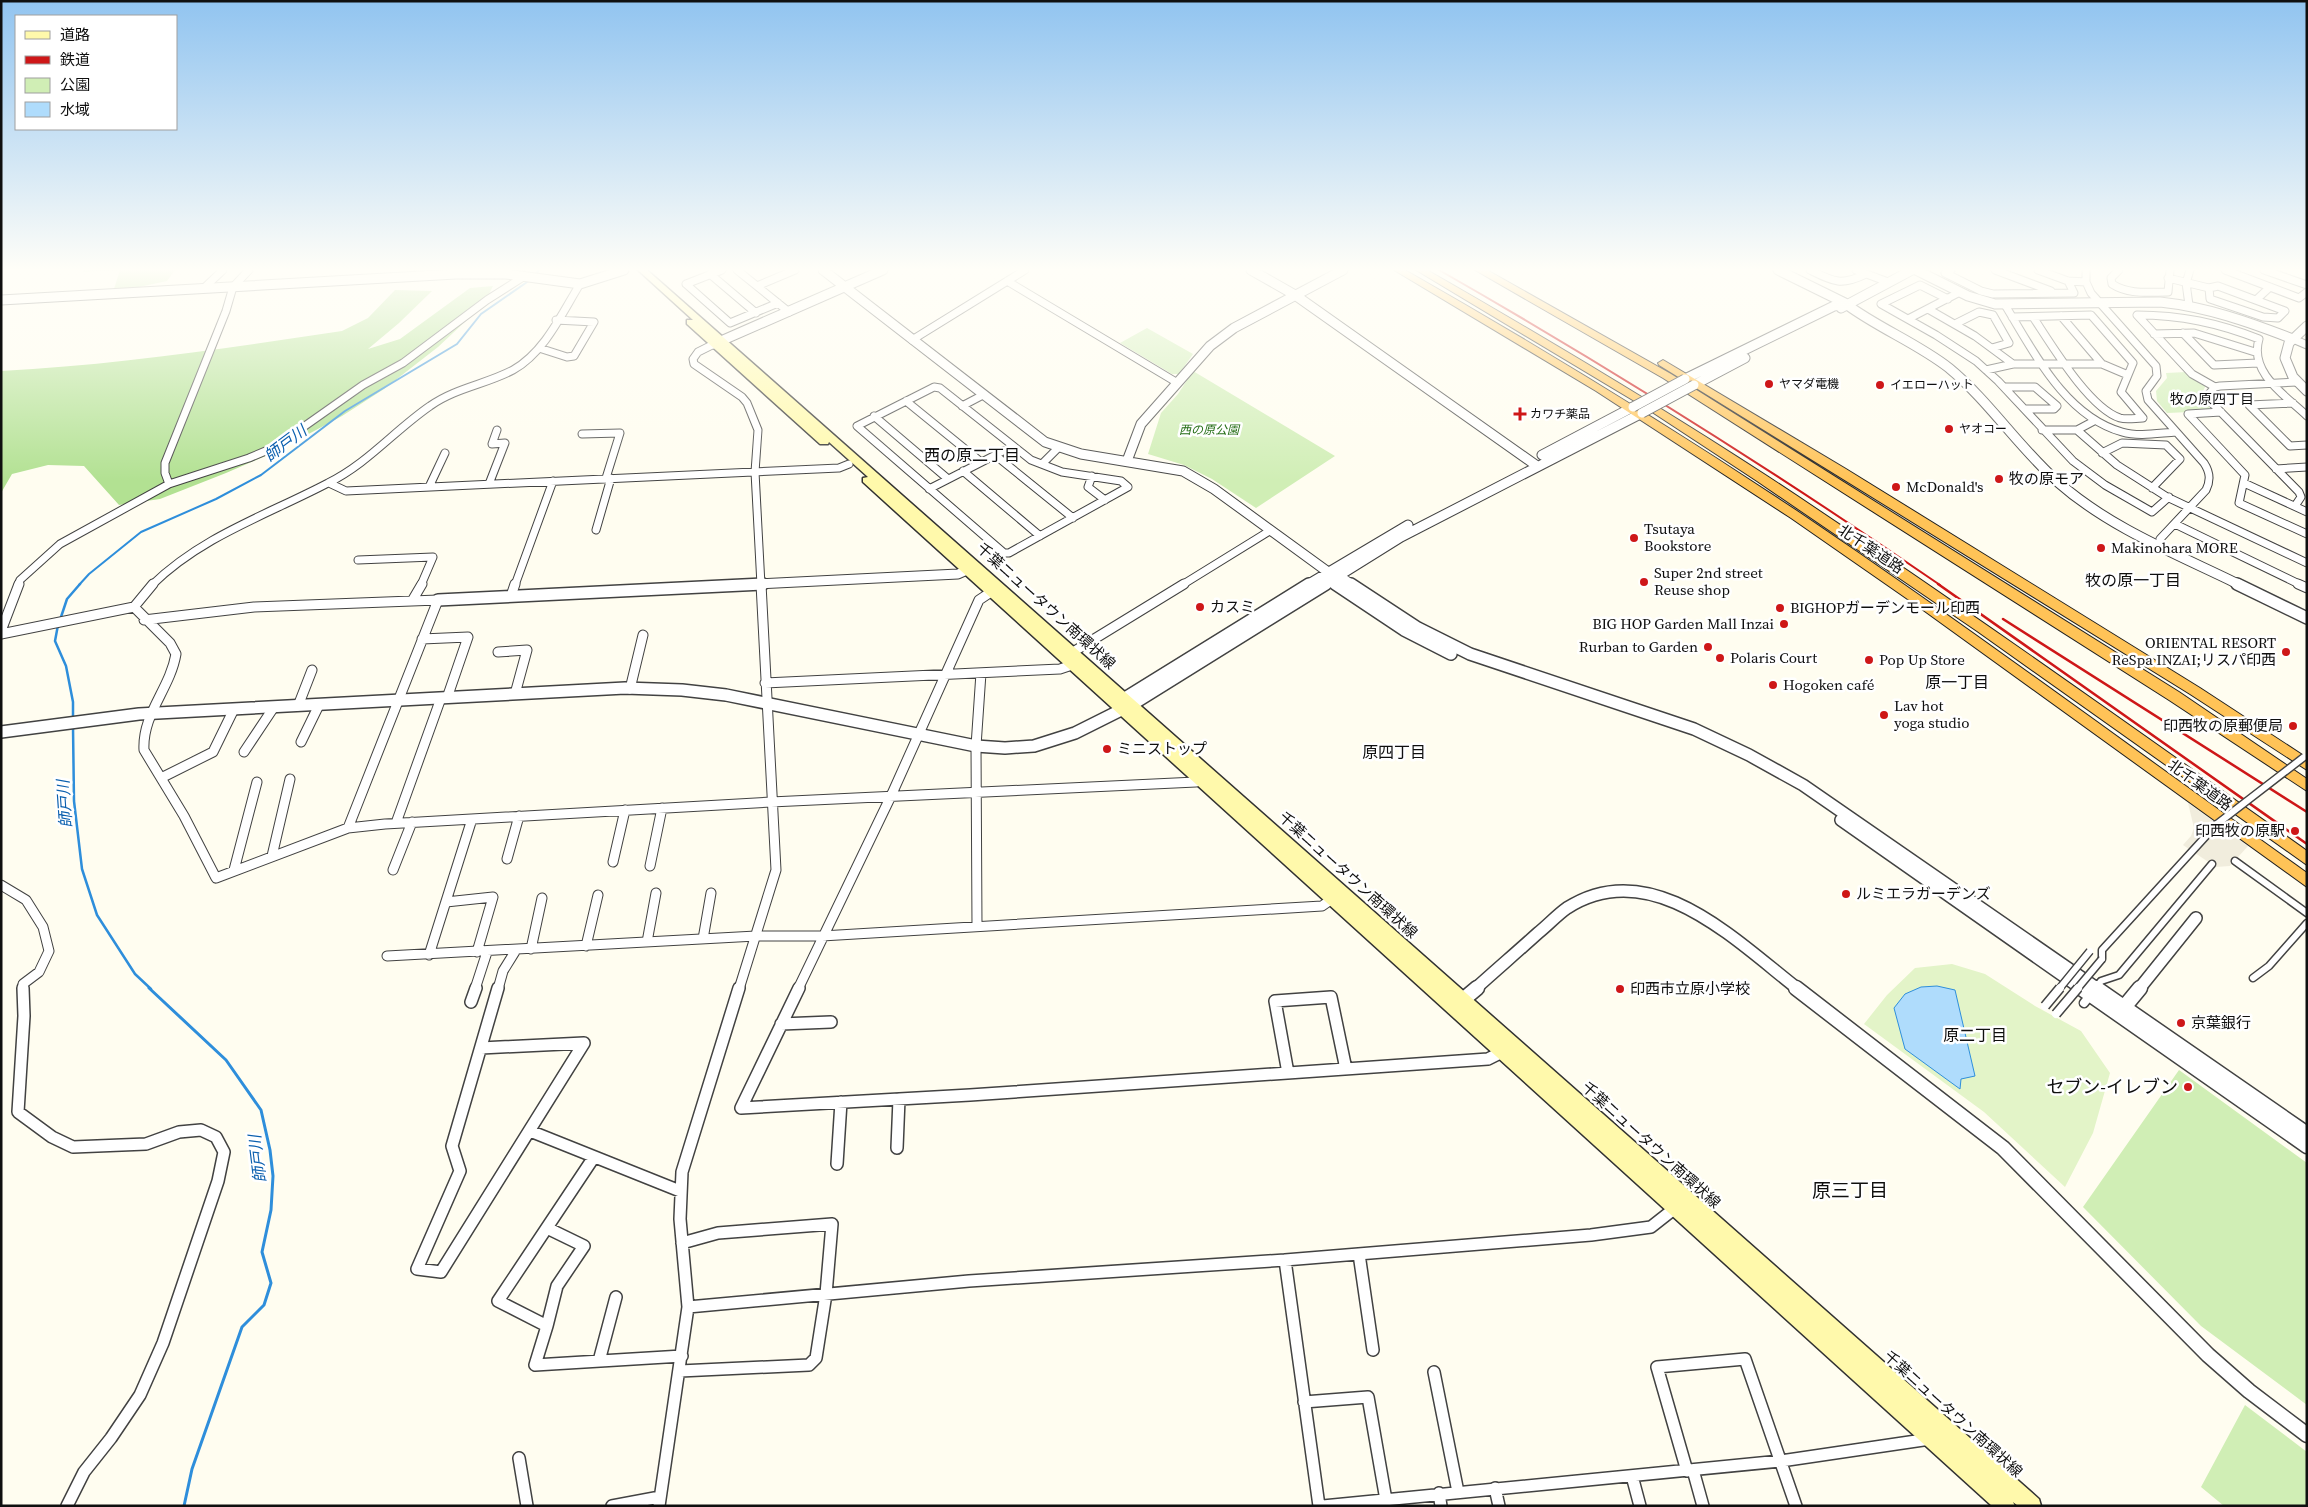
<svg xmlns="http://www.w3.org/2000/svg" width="2308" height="1507" viewBox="0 0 2308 1507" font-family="'Source Serif 4','Noto Sans JP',serif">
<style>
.green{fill:#d0eeb5}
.forest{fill:#b2e192}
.pitch{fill:#e3f4c8}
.plaza{fill:#f1eddd}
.water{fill:#afdcfc;stroke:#2e8edb}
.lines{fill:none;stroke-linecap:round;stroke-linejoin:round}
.stream-far2{stroke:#2e8edb;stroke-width:2}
.stream-far1{stroke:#2e8edb;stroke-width:2.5}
.stream{stroke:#2e8edb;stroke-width:3}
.pedestrian-far1-casing{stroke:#424242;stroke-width:9}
.pedestrian-casing{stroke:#424242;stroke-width:11}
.minor-far2-casing{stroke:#424242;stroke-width:9}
.minor-far1-casing{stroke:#424242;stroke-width:11}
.minor-casing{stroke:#424242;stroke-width:14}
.tertiary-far2-casing{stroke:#424242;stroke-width:11}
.tertiary-far1-casing{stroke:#424242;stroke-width:14}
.tertiary-casing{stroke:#424242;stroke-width:17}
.secondary-casing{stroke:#313131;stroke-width:3}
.trunk-casing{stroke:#202020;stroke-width:2}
.pedestrian-far1{stroke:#fff;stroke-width:6}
.pedestrian{stroke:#fff;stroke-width:8}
.minor-far2{stroke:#fff;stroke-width:7}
.minor-far1{stroke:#fff;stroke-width:9}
.minor{stroke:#fff;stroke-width:11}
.tertiary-far2{stroke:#fff;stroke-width:9}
.tertiary-far1{stroke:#fff;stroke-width:11}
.tertiary{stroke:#fff;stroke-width:14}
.secondary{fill:#fff9ab;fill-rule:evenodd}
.trunk{fill:#ffc357;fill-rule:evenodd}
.rail-far1{stroke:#ce1718;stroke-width:2}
.rail{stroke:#ce1718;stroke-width:2.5}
.pedestrian-bridge-far1-casing{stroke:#424242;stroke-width:9;stroke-linecap:butt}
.pedestrian-bridge-casing{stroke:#424242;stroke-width:11;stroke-linecap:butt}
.tertiary-bridge-casing{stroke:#424242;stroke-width:11;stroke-linecap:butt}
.pedestrian-bridge-far1{stroke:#fff;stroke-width:6}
.pedestrian-bridge{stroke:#fff;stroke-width:8}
.tertiary-bridge{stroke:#fff;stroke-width:9}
.poi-dot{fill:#ce1718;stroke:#fff;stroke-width:2}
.labels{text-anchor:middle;stroke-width:5;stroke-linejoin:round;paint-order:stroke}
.far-poi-label{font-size:12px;fill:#0f0f0f;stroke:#fff;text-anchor:start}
.far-park-label{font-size:12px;font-style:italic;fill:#256e17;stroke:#fff}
.far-neighbourhood-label{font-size:14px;fill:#0f0f0f;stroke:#fff}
.poi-label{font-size:15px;fill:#0f0f0f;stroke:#fff;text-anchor:start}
.street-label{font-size:15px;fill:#0f0f0f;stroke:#fff}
.water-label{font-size:16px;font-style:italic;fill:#0a5fae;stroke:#fff}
.neighbourhood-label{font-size:16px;fill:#0f0f0f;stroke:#fff}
.near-poi-label{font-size:18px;fill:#0f0f0f;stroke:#fff;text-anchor:end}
.near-neighbourhood-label{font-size:19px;fill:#0f0f0f;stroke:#fff}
</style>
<rect width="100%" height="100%" fill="#fffdf0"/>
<!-- green -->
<path class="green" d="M1147,328l46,26 -14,20h-7l-52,-31z
M1193,371l142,85 -79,52 -44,-29 -28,-14 -36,-11 13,-41 17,-19z
M2186,372l20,13 -5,10 11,16 -45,2 -10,-12 -1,-10 11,-13 -1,-5z
M2179,1070l128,93v242l-106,-79 -118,-119z
M2245,1405l62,47v54h-83l-23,-19z"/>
<!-- forest -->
<path class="forest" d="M84,270h91l-8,11 -42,9 -11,-1 6,-19 -37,2z
M493,286l-9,18 -46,43 -54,42 -42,27 -65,35 -51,22 -66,26 -41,6 -35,-39 -36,-1 -36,9 -11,19v-122c114,-6 228,-23 341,-40l26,-13 27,-28 37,1 -33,32 -31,26 32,-10 70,-51z"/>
<!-- pitch -->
<path class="pitch" d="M1952,964l33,10 50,32 46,25 29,42 -17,60 -28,54 -81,-75 -120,-88 23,-29 28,-27z"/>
<!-- plaza -->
<path class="plaza" d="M2188,803l60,43 -18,20 -14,1 -33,-22 8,-9 3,-8z"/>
<!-- water -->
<path class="water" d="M1937,986l18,4 20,86 -14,3 -1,10 -55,-40 -11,-41 11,-14 16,-7z"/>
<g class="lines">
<!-- stream-far2 -->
<path class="stream-far2" d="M534,276l5,-6
M79,585l10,-11 52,-42 75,-33 45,-24 84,-64 112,-67 24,-30 49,-34"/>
<!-- stream-far1 -->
<path class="stream-far1" d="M60,620l7,-21 13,-15
M58,625l-3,16 11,25 7,36v17
M73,727l1,74 8,68 15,46 38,59 16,15"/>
<!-- stream -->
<path class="stream" d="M149,988l77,72 35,50 9,40 3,26 -2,34 -9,42 9,31 -7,22 -22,22 -50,142 -8,37"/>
<!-- pedestrian-far1 casing -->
<g class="pedestrian-far1-casing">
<path id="pedestrian-far1" d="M2235,861l72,52
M2102,959v-9l115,-126
M2253,978l16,-12 38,-43
M2095,989l6,-8 18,-6 93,-111"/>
</g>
<!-- pedestrian casing -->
<g class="pedestrian-casing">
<path id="pedestrian" d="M2084,1003l12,-15"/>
</g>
<!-- minor-far2 casing -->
<g class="minor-far2-casing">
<path id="minor-far2" d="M722,270l-36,14 44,39 48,-20
M737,270l52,42
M1810,270c24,12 31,16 56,4
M1856,270l32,12
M1951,270l-6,3 36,18 12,3 81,-1 -6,-12
M1995,270l56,21
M2038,270l30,11 18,1
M2086,270v12l5,11 65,73 1,10 -11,15 2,9 56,63c6,9 7,17 2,27l-46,49
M2119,270l-8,8 1,6c17,11 37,8 56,8l2,-22
M2225,270l74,28 8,-6
M2264,270l43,15
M710,274l46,39
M2168,278l41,10
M1007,281l169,101
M757,286l38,-16
M2218,286l67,25 -7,7 -15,-1 -53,-18 -1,-11z
M204,288l19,-18
M1948,299l-28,-14 -39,19 55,31 40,26 22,20 75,80 32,24 47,27 17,-15
M2256,300l14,-13
M2005,305c29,47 60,111 117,127 17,5 37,1 54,0
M2189,305l-3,-22 4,-13
M1928,309l47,27 38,28
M2061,316l41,48 26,11
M2012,317l79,-2 42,48 -12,29 22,26c-7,0 -16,2 -23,0 -31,-10 -69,-74 -87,-101
M1908,319l52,-27
M1955,324l24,-12 14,3 16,28 -17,5
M2183,333l31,32 44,-2
M2154,334l40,-1 61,19
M2293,339l14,6
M912,340l113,-70
M714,344l-16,8 -5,7 1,5 48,33 5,6 11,27 -3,42 6,113
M539,348l28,9 7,-1 20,-34 -38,-2
M1986,370l27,-6h89
M934,387l6,1 91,72 31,12 59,9 7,6 -119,66h-5l-147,-127z
M2006,387h29l22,19 -3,3h-29
M2215,387l-23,-13 -55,-59c44,0 81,8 122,24 -10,34 26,56 48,77
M906,401l75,61
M2293,403l-44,2 41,41 17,-1
M962,406l21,-11
M2221,412l-33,2 57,61 -6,28 68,31
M874,416l74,63
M2042,430h35l17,-9
M2077,430l40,35 50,32 140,66
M582,434l38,-1 -14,45
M2102,453l20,-10 44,2 14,14 -28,29
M995,455l78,63
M1042,464l16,-16
M2276,469l31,-2
M963,471l77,65
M1092,476l-4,11 17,13
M329,483l17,8 493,-23 10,-4
M2244,483l63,29
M169,484l-4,-11v-10l61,-152 7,-24 16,-17
M489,484l16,-41 -13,1 5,-14
M429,487l16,-34
M929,489l84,-43
M2295,506l6,-9 -2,-5 -89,-91 -2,-6 7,-8 5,-1 77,-4
M2175,524l126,61
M596,530l15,-52
M358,560l75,-3 -12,28
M18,585l2,-5 40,-36 109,-60 80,-26 26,-11 88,-62 40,-22 84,-63 36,-23
M152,585c50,-49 115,-70 176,-102 39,-19 67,-53 102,-77 25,-18 57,-22 83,-36 32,-18 49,-57 67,-86
M515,585l38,-104
M1182,585l89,-55"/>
</g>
<!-- minor-far1 casing -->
<g class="minor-far1-casing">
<path id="minor-far1" d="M153,584l-19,23 36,36 6,11c-6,35 -34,60 -32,96l40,66 32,62 132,-50 37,-4 386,-22 425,-20 3,-3
M2298,584l9,4
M511,596l4,-12
M412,601l10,-17
M144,620l110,-13 184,-7 -90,228
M1,631l18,-47
M1,634l133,-27
M422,639l46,-2 -21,61
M498,652l29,-2 -12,44
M1073,652l111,-68
M765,683l295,-14 12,-4
M630,689l13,-54
M298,706l14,-36
M301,742l18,-37
M244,752l30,-45
M161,778l52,-26 21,-43
M396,823l45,-125
M272,856l18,-77
M507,859l12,-43
M613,862l12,-52
M650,866l12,-58
M234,870l23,-88
M393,870l19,-48
M1,885l25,15 17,27 6,24 -10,21 -16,12v5
M446,902l47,-5 -16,55
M977,926l-1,-180 5,-73
M703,939l8,-46
M647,942l9,-49
M586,946l12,-51
M531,949l11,-51
M429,955l43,-136
M387,956l369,-20h66l500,-30 10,-7
M475,989l12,-37
M498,989l5,-18 13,-21
M739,989l37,-119 -15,-286
M798,989l93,-193 88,-196 12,-8"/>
</g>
<!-- minor casing -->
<g class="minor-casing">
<path id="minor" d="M23,988l1,28 -6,96 34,25 21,10 73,-3 33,-12 22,-2 15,7 8,15 -6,29 -55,162 -23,52 -29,43 -27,34 -17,34
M799,988l-58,120 229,-13 518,-36 14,-7
M471,1002l5,-14
M781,1024l50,-2
M481,1048l103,-5 -143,229 -24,-3 43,-98 -8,-25 46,-158
M1288,1073l-13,-72 56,-4 15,72
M530,1131l150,60
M897,1148l2,-49
M837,1164l4,-62
M547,1228l37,18 -27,40 -10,40 -49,-25 96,-144
M1359,1254l14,96
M1285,1260l34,246
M688,1307l281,-26 316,-21 306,-25 60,-8 28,-22
M547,1326l-12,39 147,-9
M599,1361l17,-64
M680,1371l129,-6 7,-7 10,-64 6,-70 -114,9 -36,10
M1434,1372l24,120
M1304,1402l64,-5 18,103
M519,1458l8,48
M1693,1470l10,36
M1687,1471l-30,-104 88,-8 51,147
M1632,1476l8,30
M1495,1488l4,18
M1439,1493l2,13
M612,1506l48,-9
M659,1506l29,-199 -8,-88 2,-47 57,-184
M1323,1506l458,-45 149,-22"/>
</g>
<!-- tertiary-far2 casing -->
<g class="tertiary-far2-casing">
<path id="tertiary-far2" d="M823,270l222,172 36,12 102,17 31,18 114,83 10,3 14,10
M1251,270l44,25 242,171
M1778,270l71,35
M1916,270l52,26 27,8 165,-2c47,5 89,20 133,37
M1,300l455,-26h50l74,10 44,-14
M1841,308l71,-38
M2307,326l-18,17 -4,15 8,19 14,14
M714,344l169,-74
M1685,379l149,-73 12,-2c32,24 71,39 103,64 41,34 70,80 110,115 51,45 120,72 181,102
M1694,385l51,-27
M1542,455l91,-48
M1127,461l14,-37 69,-78 24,-18 109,-58
M1328,573l2,7 7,5
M738,585l220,-11 9,-4
M1307,585l101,-60
M1324,585l77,-48 241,-124"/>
</g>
<!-- tertiary-far1 casing -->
<g class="tertiary-far1-casing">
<path id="tertiary-far1" d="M1335,584l69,46 47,24
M1351,584l67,44 52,26 224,75 55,26 54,30 295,204
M2237,584l70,34
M438,600l325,-16
M1120,706l5,-8 184,-114
M1,732l138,-18 486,-26 57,2 44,5 250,51 29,2 29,-2 41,-13 58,-29 193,-120
M1841,820l241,169
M1475,989c21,-19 42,-37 63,-56 10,-8 19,-18 29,-25 84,-54 168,32 231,81
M2139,989l57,-71"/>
</g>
<!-- tertiary casing -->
<g class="tertiary-casing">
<path id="tertiary" d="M1796,988l207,160 205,207 41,36 58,44
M2081,988l226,158
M2096,988l211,146
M1458,1004l19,-16
M2121,1011l19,-23"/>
</g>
<!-- secondary casing -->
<g class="secondary-casing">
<path id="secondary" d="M638,270h9l1392,1229 2,7h-23l-5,-4 2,4h-23l-1129,-1024v-4l5,-1 -39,-35 -1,2h-8l-133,-120v-4h6z"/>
</g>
<!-- trunk casing -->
<g class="trunk-casing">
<path id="trunk" d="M1394,270h11c135,77 266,157 395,243 172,116 338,240 507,360v14l-388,-280 -128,-89 -195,-127z
M1416,270h11c115,66 229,134 340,206 183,121 361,248 540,375v14l-330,-234 -220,-150 -111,-73z
M1475,270h12l184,104 508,318 128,87v12l-138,-91 -506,-322z
M1663,360l183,109 354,219 107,70v12l-117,-76 -531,-329 -1,-2z"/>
</g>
<!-- pedestrian-far1 -->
<use href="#pedestrian-far1" class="pedestrian-far1"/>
<!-- pedestrian -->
<use href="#pedestrian" class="pedestrian"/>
<!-- minor-far2 -->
<use href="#minor-far2" class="minor-far2"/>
<!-- minor-far1 -->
<use href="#minor-far1" class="minor-far1"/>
<!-- minor -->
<use href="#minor" class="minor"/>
<!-- tertiary-far2 -->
<use href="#tertiary-far2" class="tertiary-far2"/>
<!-- tertiary-far1 -->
<use href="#tertiary-far1" class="tertiary-far1"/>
<!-- tertiary -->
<use href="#tertiary" class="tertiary"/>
<!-- secondary -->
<use href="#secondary" class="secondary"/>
<!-- trunk -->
<use href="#trunk" class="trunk"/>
<!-- rail-far1 -->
<path class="rail-far1" d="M1439,270c172,98 338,203 501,315"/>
<!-- rail -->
<path class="rail" d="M1938,584l369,260
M2003,619l304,193"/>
<!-- pedestrian-bridge-far1 casing -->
<g class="pedestrian-bridge-far1-casing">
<path id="pedestrian-bridge-far1" d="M2217,824l87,-67
M2059,989l31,-38
M2077,989l25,-30"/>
</g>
<!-- pedestrian-bridge casing -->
<g class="pedestrian-bridge-casing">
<path id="pedestrian-bridge" d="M2045,1006l15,-18
M2056,1014l22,-26"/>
</g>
<!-- tertiary-bridge casing -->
<g class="tertiary-bridge-casing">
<path id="tertiary-bridge" d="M1633,407l52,-28
M1642,413l52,-28"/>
</g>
<!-- pedestrian-bridge-far1 -->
<use href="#pedestrian-bridge-far1" class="pedestrian-bridge-far1"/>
<!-- pedestrian-bridge -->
<use href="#pedestrian-bridge" class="pedestrian-bridge"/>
<!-- tertiary-bridge -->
<use href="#tertiary-bridge" class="tertiary-bridge"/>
</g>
<!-- sky -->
<linearGradient id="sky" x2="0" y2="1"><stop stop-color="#91c4f0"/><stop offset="0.56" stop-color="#fffef8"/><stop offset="1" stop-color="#fffef8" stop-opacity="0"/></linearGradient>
<rect width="2308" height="481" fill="url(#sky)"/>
<!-- markers -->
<g class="poi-dot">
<circle cx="1769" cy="384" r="5"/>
<circle cx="1880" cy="385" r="5"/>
<path d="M1517.5 406.5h5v5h5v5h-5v5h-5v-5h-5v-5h5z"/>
<circle cx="1949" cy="429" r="5"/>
<circle cx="1999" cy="479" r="5"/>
<circle cx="1896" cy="487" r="5"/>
<circle cx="1634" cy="538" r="5"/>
<circle cx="2101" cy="548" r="5"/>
<circle cx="1644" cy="582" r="5"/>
<circle cx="1200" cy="607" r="5"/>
<circle cx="1780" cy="608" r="5"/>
<circle cx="1784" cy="624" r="5"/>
<circle cx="1708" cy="647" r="5"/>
<circle cx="2286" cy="652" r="5"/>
<circle cx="1720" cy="658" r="5"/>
<circle cx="1869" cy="660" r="5"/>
<circle cx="1773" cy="685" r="5"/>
<circle cx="1884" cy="715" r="5"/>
<circle cx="2293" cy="726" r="5"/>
<circle cx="1107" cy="749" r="5"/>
<circle cx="2295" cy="831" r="5"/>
<circle cx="1846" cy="894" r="5"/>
<circle cx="1620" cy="989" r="5"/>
<circle cx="2181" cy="1023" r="5"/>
<circle cx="2188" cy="1087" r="5"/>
</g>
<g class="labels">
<!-- far-poi labels -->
<g class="far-poi-label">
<text x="1779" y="388">ヤマダ電機</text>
<text x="1890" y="389">イエローハット</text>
<text x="1530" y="418">カワチ薬品</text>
<text x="1959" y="433">ヤオコー</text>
</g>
<!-- far-park labels -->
<g class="far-park-label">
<text x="1209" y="434">西の原公園</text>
</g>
<!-- far-neighbourhood labels -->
<g class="far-neighbourhood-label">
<text x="2212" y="404">牧の原四丁目</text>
</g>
<!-- poi labels -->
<g class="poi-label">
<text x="2009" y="484">牧の原モア</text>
<text x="1906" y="492">McDonald's</text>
<text x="1644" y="534">Tsutaya<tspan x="1644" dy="17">Bookstore</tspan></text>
<text x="2111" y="553">Makinohara MORE</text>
<text x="1654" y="578">Super 2nd street<tspan x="1654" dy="17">Reuse shop</tspan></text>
<text x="1210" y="612">カスミ</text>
<text x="1790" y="613">BIGHOPガーデンモール印西</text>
<text x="1774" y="629" text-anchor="end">BIG HOP Garden Mall Inzai</text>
<text x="2276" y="648" text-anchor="end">ORIENTAL RESORT<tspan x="2276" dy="17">ReSpa INZAI;リスパ印西</tspan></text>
<text x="1698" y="652" text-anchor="end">Rurban to Garden</text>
<text x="1730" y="663">Polaris Court</text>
<text x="1879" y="665">Pop Up Store</text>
<text x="1783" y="690">Hogoken café</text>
<text x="1894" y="711">Lav hot<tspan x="1894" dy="17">yoga studio</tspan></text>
<text x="2283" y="731" text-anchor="end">印西牧の原郵便局</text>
<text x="1117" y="754">ミニストップ</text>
<text x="2285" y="836" text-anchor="end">印西牧の原駅</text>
<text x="1856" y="899">ルミエラガーデンズ</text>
<text x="1630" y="994">印西市立原小学校</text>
<text x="2191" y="1028">京葉銀行</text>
</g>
<!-- street labels -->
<g class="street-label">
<text transform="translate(1871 549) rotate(34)" y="5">北千葉道路</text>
<text transform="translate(1046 606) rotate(42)" y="5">千葉ニュータウン南環状線</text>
<text transform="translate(2200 785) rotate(36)" y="5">北千葉道路</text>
<text transform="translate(1348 875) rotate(42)" y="5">千葉ニュータウン南環状線</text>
<text transform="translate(1651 1145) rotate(42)" y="5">千葉ニュータウン南環状線</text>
<text transform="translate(1953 1414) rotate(42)" y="5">千葉ニュータウン南環状線</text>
</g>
<!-- water labels -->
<g class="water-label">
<text transform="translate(285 443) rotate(-37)" y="6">師戸川</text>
<text transform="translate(64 804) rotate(-94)" y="6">師戸川</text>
<text transform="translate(257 1159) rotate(-97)" y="6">師戸川</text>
</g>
<!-- neighbourhood labels -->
<g class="neighbourhood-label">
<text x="972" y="461">西の原二丁目</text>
<text x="2133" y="586">牧の原一丁目</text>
<text x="1957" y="688">原一丁目</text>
<text x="1394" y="758">原四丁目</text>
<text x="1975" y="1041">原二丁目</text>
</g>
<!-- near-poi labels -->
<g class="near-poi-label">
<text x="2178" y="1093">セブン-イレブン</text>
</g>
<!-- near-neighbourhood labels -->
<g class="near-neighbourhood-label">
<text x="1850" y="1197">原三丁目</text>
</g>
</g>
<!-- border -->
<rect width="2308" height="1507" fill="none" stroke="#0f0f0f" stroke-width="5"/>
<!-- legend -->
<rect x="15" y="15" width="162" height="115" fill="#ffffff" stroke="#9f9f9f"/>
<rect x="25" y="31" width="25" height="8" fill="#fff9ab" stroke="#9f9f9f"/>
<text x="60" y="40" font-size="15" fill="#0f0f0f">道路</text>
<rect x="25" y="56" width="25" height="8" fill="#ce1718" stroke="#9f9f9f"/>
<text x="60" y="65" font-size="15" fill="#0f0f0f">鉄道</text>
<rect x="25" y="78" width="25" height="15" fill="#d0eeb5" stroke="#9f9f9f"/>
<text x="60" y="90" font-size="15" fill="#0f0f0f">公園</text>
<rect x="25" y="102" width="25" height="15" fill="#afdcfc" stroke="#9f9f9f"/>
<text x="60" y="115" font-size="15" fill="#0f0f0f">水域</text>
</svg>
